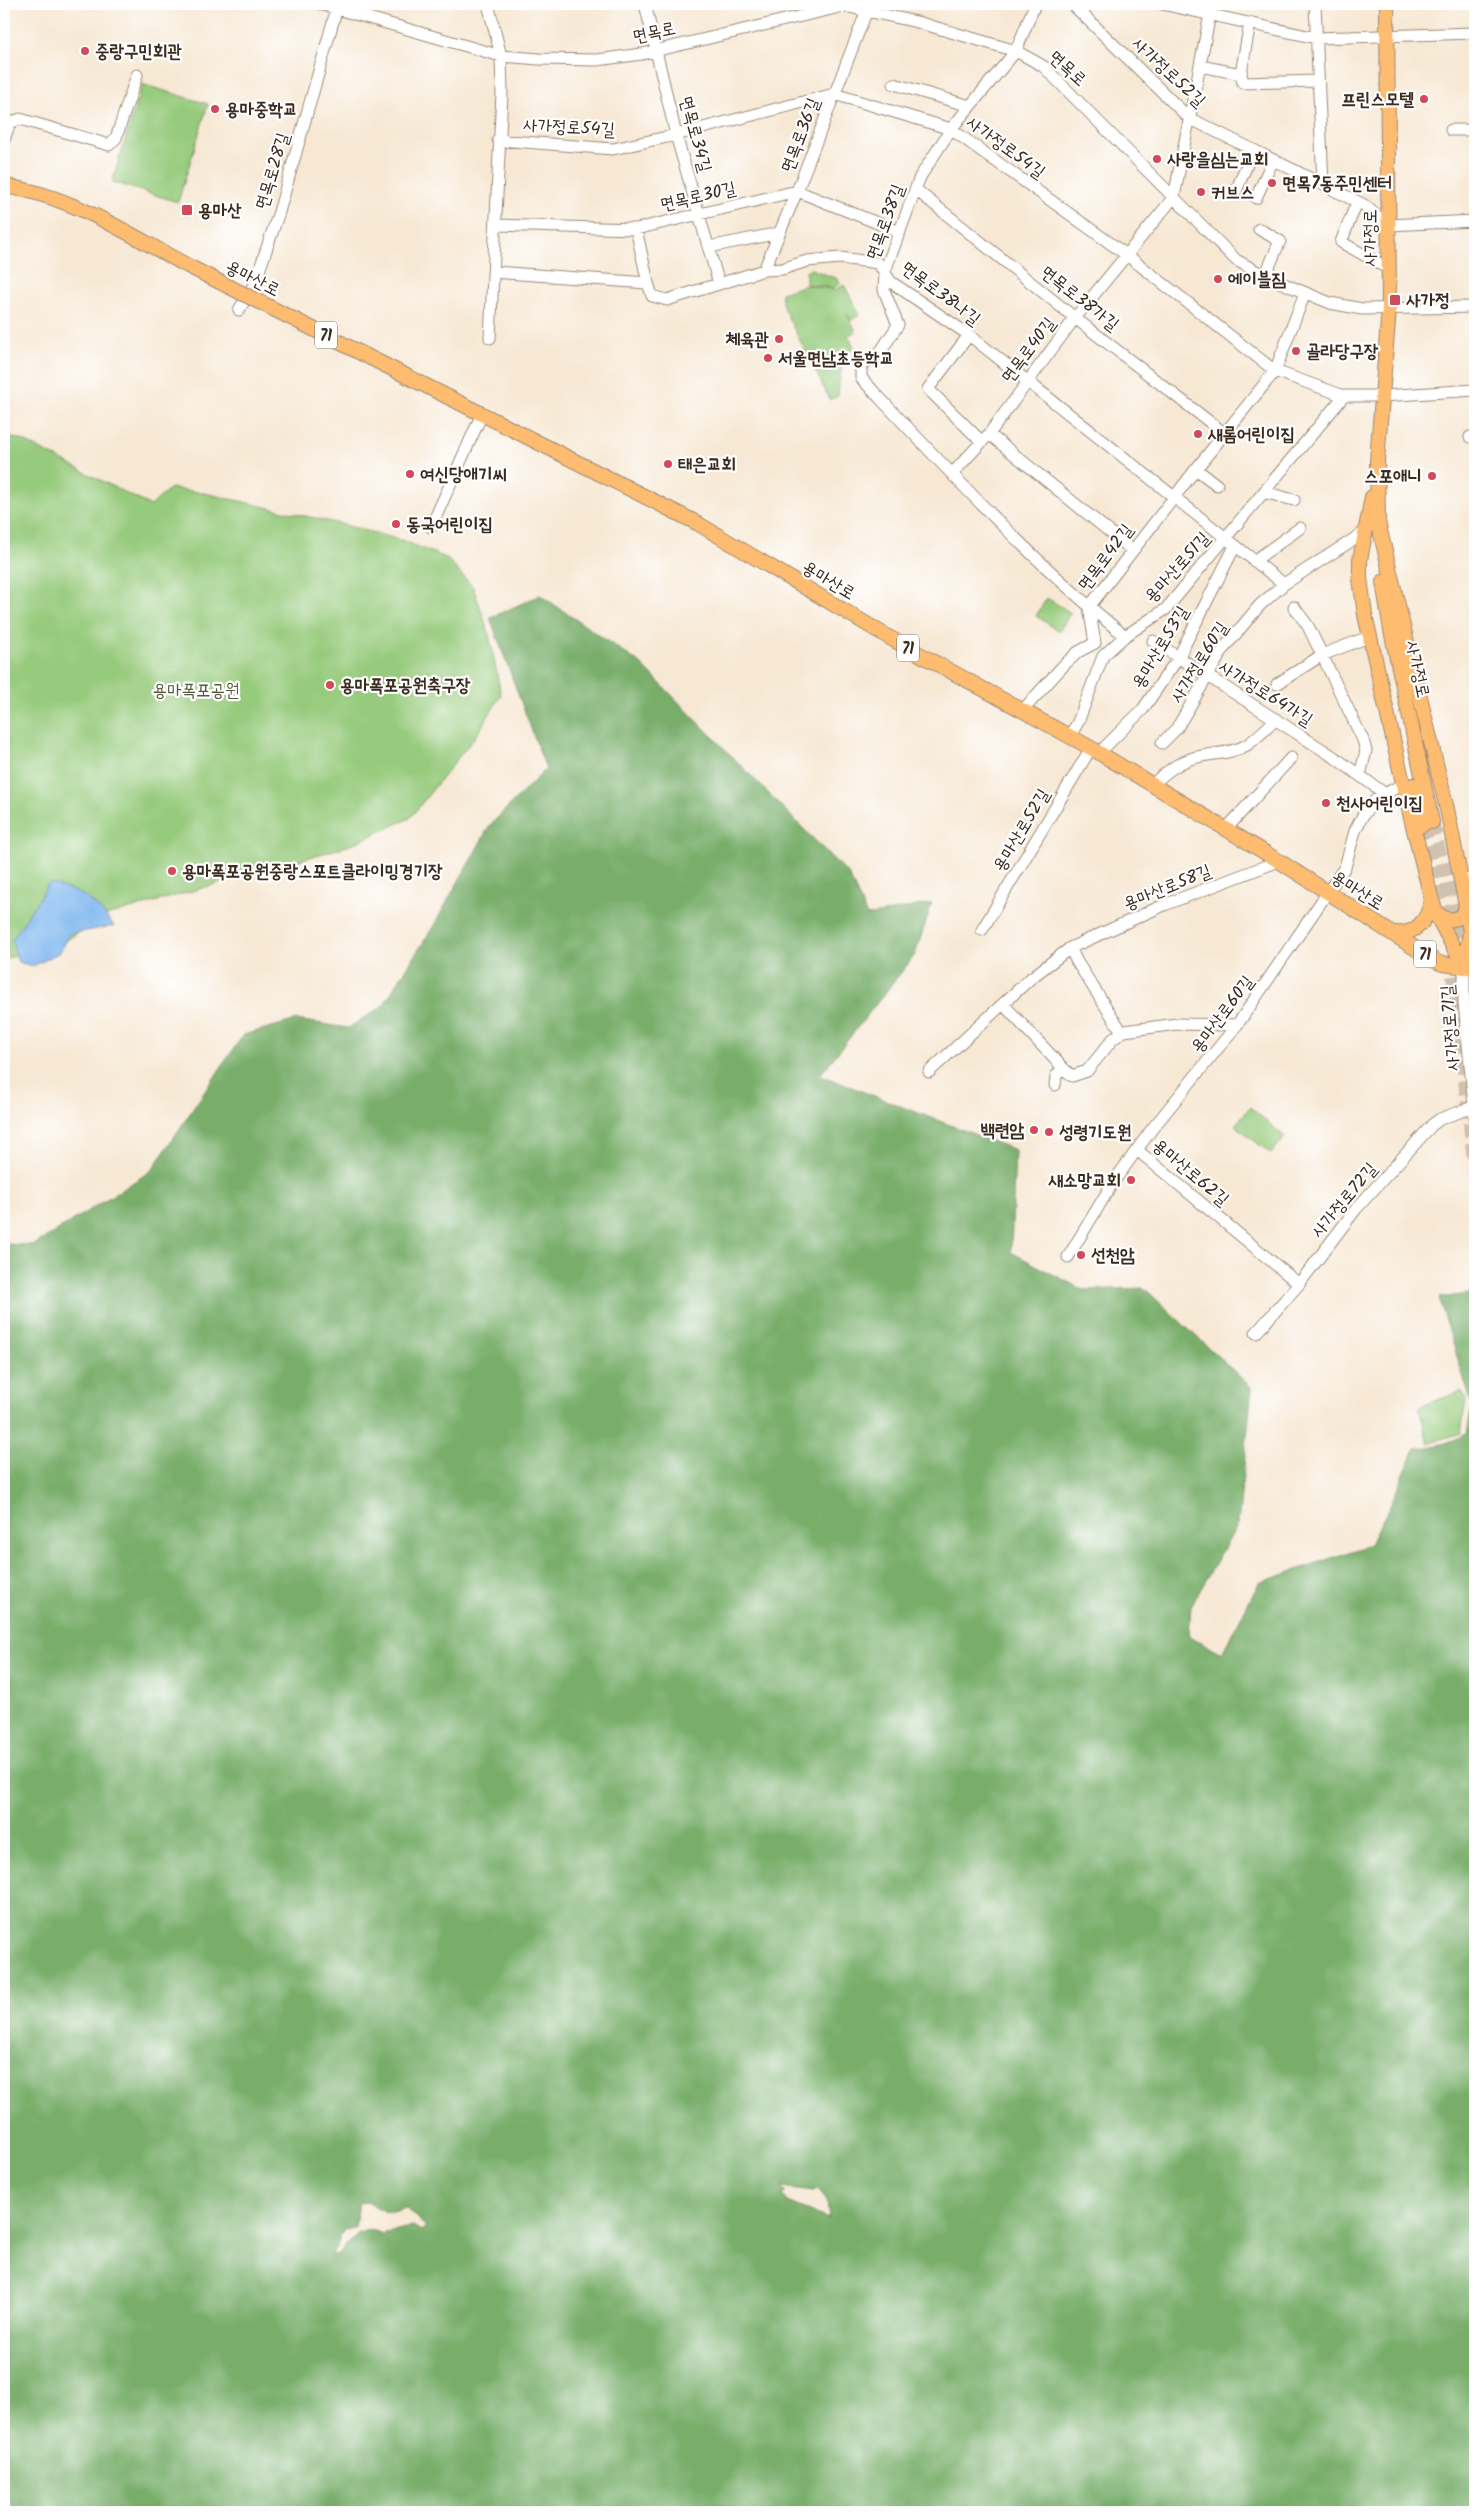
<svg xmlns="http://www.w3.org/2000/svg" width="1479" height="2516" viewBox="0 0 1479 2516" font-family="Kalam,'Poor Story',sans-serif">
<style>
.green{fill:#96ca7b;stroke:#687a4c}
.forest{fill:#78ae6b;stroke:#5a6c44;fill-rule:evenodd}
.water{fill:#7fb7ef;stroke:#5d7086}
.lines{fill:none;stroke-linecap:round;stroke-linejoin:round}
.major-tunnel{stroke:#d1c2b0;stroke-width:14;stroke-dasharray:14 7;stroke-linecap:butt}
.minor-casing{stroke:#998979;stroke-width:13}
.major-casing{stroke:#998979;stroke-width:16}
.minor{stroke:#fff;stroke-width:11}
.major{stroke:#fdbc6f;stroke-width:14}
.major-bridge-casing{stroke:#998979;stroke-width:16;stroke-linecap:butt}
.major-bridge{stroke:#fdbc6f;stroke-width:14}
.poi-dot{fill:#d1495b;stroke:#fff;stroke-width:2}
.labels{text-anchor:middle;stroke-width:4.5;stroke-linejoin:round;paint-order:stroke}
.shield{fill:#fff;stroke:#766a62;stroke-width:1}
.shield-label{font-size:16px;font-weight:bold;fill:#3b2a1e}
.street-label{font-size:18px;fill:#3b2a1e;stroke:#fff}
.poi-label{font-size:18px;font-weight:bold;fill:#3b2a1e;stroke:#fff;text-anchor:start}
.park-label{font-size:18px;fill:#565a3a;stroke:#fff}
</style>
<rect width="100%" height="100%" fill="#fff"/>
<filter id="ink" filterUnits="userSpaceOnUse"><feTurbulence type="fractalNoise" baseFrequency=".02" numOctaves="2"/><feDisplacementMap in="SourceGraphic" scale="10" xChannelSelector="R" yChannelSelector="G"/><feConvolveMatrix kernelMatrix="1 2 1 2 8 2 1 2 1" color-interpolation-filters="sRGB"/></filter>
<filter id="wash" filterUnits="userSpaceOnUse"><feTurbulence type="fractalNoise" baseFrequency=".0096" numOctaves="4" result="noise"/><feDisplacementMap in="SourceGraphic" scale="20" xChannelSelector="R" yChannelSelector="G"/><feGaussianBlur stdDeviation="1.12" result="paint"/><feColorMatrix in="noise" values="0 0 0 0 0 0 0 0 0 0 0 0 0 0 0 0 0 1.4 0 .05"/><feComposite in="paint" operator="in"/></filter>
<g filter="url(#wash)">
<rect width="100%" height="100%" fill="#f7e8d4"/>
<!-- green -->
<path class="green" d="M142,84l66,20 -30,98 -66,-20z
M811,269l27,10 2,5 -7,4 -27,-4v-12z
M806,285l27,4 3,3 -1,-2 9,-5 16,30 -9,5 -4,-6 9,17 -8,5 6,11c-14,14 -14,30 -16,49l-8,4 -47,-93 -2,-14z
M4,437l16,2 131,67 19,-18 34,5 137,31 63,17 42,17 27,29 16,46 12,62 -23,38 -68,85 -62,28 -249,72 -51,35 -44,5z
M1047,598l24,15 -12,18 -23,-15z
M1250,1107l35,30 -14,17 -36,-29z
M1462,1391l4,8 -5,34 -33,10 -9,-36z"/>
<!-- forest -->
<path class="forest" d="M540,595l101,69 208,211 18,41 65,-13 -17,52 -95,120 195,75 -4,102 72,38 61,-2 108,100 -14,136 -47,82 -2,31 33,16 37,-70 110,-38 22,-41 24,-55 28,-5 24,-10 5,-29 -33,-107 36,-5v1219h-1471v-1268l30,1 117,-74 92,-136 54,-15 51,8 34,-21 51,-80 57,-102 56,-56 -56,-151zM782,2187l31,4 5,-2 9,11 2,19 -42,-17 -5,-7 4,-4 -4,-2zM367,2202l21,11 18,-5 20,19 -5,4 -8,-5 -31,8c-21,-11 -30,5 -44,21h-7l8,-10v-8l5,-7 11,-2 4,-25z"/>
<!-- water -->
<path class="water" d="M49,883c35,10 42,14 65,43l-45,8 -9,18 -27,14 -15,-4 -6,-22z"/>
</g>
<g filter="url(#ink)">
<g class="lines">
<!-- major-tunnel -->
<path class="major-tunnel" d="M1432,822l27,110 3,32
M1423,825l23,101
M1451,955l24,214"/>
<!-- minor casing -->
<g class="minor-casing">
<path id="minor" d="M320,4l181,52 38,3 58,1 45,-6 202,-48 73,16 99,29 27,15 193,194 29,16 65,27 32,6 113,-2
M488,4l13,52 1,37 -12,245
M645,4l31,131 43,149
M1035,4l-19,47 -65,78 -31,48 -35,94 -1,19 14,35 -19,29 -18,11v13c84,89 168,181 264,258
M1072,4l117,114 175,87 24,20 87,-4
M1162,4l154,34 159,-5
M1315,4l8,180
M1250,23l-9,50 2,10 75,-2
M1200,66l41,8
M894,84l76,22
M1451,130h24
M4,140l6,-17 10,-4 89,26 7,-7 21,-63
M498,140l115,9 63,-14 158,-41 117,35 177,127 147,115 69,25h39l92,-6
M915,189l160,129 149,115
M1236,191l17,-41
M1256,198l17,-38
M1357,202l-16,40 48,27
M496,225l140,4 161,-38 103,41
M636,229l12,54
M1259,229l21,12 -15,35
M709,247l70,-14
M764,270l33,-79 72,-186
M493,272l155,11 4,13 15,4 97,-30 18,-1 25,-8 33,-3 38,5 13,19 78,53 315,249
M239,310l16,-27 24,-71 59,-208
M969,335l-41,54 54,53
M989,434l143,116
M1470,437l5,1
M1196,469l21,16
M952,474l37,-40 86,-116 99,-121 38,-193
M1264,492l30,8
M431,527l51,-113
M1254,561l46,-33
M1294,607l14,19 55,114 3,11 -6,24
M1153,641l181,116 50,36
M1277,684l45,-29 49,-19
M1023,710l41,-45 14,-13 17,-9 -6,-36 107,-138 79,-98 30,-78
M1070,736l8,-14 25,-66 22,-20 41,-27 178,-213
M1162,743l15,-15 47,-80 35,-42 25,-22 81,-52
M1099,753l44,-44 35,-51 57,-112
M1153,784c14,-13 29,-25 49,-28 15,-3 31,-3 45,-11 10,-7 20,-17 29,-26
M1226,829l65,-71
M1461,881l14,-3
M982,930l109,-182
M1070,948l7,14 45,70
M1464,967v36l11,113
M1003,1004l60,64
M929,1072l102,-94 39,-30 94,-43 115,-44
M1055,1085l1,-9 7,-8 9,8 15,-5 26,-32 11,-8 53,-7 60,1
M1137,1150l162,134
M1068,1257l44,-73 40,-55 85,-104 108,-158 10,-36 8,-16 13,-16 27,-15
M1256,1333l43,-49 57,-75 76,-84 8,-6 33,-12"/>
</g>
<!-- major casing -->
<g class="major-casing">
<path id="major" d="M1387,4l2,304 -12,153 1,61 69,287 19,97 4,27 -6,34
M4,186c66,9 126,49 184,80
M464,405l233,118 193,115 201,110 188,113 156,100 7,3 33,4
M1372,497l-12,63v18l5,37 46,203 20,79 7,21 26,49
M1383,582l8,48 41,192
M1413,785l10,40
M1436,912c10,11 27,10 30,-6
M1390,932c24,6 40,-12 41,-35"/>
</g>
<!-- minor -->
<use href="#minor" class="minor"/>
<!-- major -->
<use href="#major" class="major"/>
<!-- major-bridge casing -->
<g class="major-bridge-casing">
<path id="major-bridge" d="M188,266l276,139"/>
</g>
<!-- major-bridge -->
<use href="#major-bridge" class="major-bridge"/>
</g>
</g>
<!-- markers -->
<g class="poi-dot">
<circle cx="85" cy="51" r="5"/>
<circle cx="1424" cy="99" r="5"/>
<circle cx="215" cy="109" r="5"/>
<circle cx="1157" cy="159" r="5"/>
<circle cx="1272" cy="183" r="5"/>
<circle cx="1201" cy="192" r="5"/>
<rect x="181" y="204" width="12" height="12" rx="2.5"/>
<circle cx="1218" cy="279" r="5"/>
<rect x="1389" y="294" width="12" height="12" rx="2.5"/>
<circle cx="779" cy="339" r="5"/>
<circle cx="1296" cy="351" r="5"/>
<circle cx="768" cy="358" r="5"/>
<circle cx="1198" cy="434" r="5"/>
<circle cx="668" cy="464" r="5"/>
<circle cx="410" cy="474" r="5"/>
<circle cx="1432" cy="476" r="5"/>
<circle cx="396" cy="524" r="5"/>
<circle cx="330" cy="685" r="5"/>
<circle cx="1326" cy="803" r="5"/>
<circle cx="172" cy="871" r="5"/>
<circle cx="1034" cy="1130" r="5"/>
<circle cx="1049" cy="1132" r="5"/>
<circle cx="1131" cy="1180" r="5"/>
<circle cx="1081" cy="1255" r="5"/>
</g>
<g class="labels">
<!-- shield labels -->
<g class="shield">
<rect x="315" y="321.5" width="22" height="27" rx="4"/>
<rect x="897" y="634.5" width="22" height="27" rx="4"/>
<rect x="1414" y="940.5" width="22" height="27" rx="4"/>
</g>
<g class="shield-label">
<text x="326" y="341">71</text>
<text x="908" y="654">71</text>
<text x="1425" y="960">71</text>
</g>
<!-- street labels -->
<g class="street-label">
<text transform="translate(654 32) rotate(-12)" y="6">면목로</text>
<text transform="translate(1068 68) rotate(42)" y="6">면목로</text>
<text transform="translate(1169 72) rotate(43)" y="6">사가정로52길</text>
<text transform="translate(569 127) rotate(3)" y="6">사가정로54길</text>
<text transform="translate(696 134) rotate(75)" y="6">면목로34길</text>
<text transform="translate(800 135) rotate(-69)" y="6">면목로36길</text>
<text transform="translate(1006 147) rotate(36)" y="6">사가정로54길</text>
<text transform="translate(272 171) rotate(-73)" y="6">면목로28길</text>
<text transform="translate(698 196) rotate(-13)" y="6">면목로30길</text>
<text transform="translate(885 222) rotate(-70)" y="6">면목로38길</text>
<text transform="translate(1370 238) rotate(-90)" y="6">사가정로</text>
<text transform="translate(253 278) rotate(27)" y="6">용마산로</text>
<text transform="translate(941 293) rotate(37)" y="6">면목로38나길</text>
<text transform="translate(1080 298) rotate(38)" y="6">면목로38가길</text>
<text transform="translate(1028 350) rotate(-53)" y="6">면목로40길</text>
<text transform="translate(1105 557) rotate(-53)" y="6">면목로42길</text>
<text transform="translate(1177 567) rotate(-48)" y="6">용마산로51길</text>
<text transform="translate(829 580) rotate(31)" y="6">용마산로</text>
<text transform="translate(1160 647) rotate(-59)" y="6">용마산로53길</text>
<text transform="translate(1199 662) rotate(-58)" y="6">사가정로60길</text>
<text transform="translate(1418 669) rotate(78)" y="6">사가정로</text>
<text transform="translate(1266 693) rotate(32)" y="6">사가정로64가길</text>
<text transform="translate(1021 830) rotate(-59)" y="6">용마산로52길</text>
<text transform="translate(1167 887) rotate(-22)" y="6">용마산로58길</text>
<text transform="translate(1358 890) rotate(32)" y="6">용마산로</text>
<text transform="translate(1222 1014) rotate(-53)" y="6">용마산로60길</text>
<text transform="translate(1450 1028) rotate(-94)" y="6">사가정로71길</text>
<text transform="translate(1191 1172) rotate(40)" y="6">용마산로62길</text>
<text transform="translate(1344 1200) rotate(-50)" y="6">사가정로72길</text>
</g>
<!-- poi labels -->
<g class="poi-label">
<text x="95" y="57">중랑구민회관</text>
<text x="1414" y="105" text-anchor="end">프린스모텔</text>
<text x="225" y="115">용마중학교</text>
<text x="1167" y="165">사랑을심는교회</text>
<text x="1282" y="189">면목7동주민센터</text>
<text x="1211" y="198">커브스</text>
<text x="198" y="216">용마산</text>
<text x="1228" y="285">에이블짐</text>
<text x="1406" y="306">사가정</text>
<text x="769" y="345" text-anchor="end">체육관</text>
<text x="1306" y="357">골라당구장</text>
<text x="778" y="364">서울면남초등학교</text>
<text x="1208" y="440">새롬어린이집</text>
<text x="678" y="470">태은교회</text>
<text x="420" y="480">여신당애기씨</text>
<text x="1422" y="482" text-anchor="end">스포애니</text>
<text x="406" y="530">동국어린이집</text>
<text x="340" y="691">용마폭포공원축구장</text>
<text x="1336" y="809">천사어린이집</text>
<text x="182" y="877">용마폭포공원중랑스포트클라이밍경기장</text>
<text x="1024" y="1136" text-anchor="end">백련암</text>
<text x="1059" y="1138">성령기도원</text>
<text x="1121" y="1186" text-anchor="end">새소망교회</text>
<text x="1091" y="1261">선천암</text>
</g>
<!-- park labels -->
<g class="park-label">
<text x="196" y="696">용마폭포공원</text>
</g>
</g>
<!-- margin -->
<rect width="1479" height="2516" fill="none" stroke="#fff" stroke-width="20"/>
</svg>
